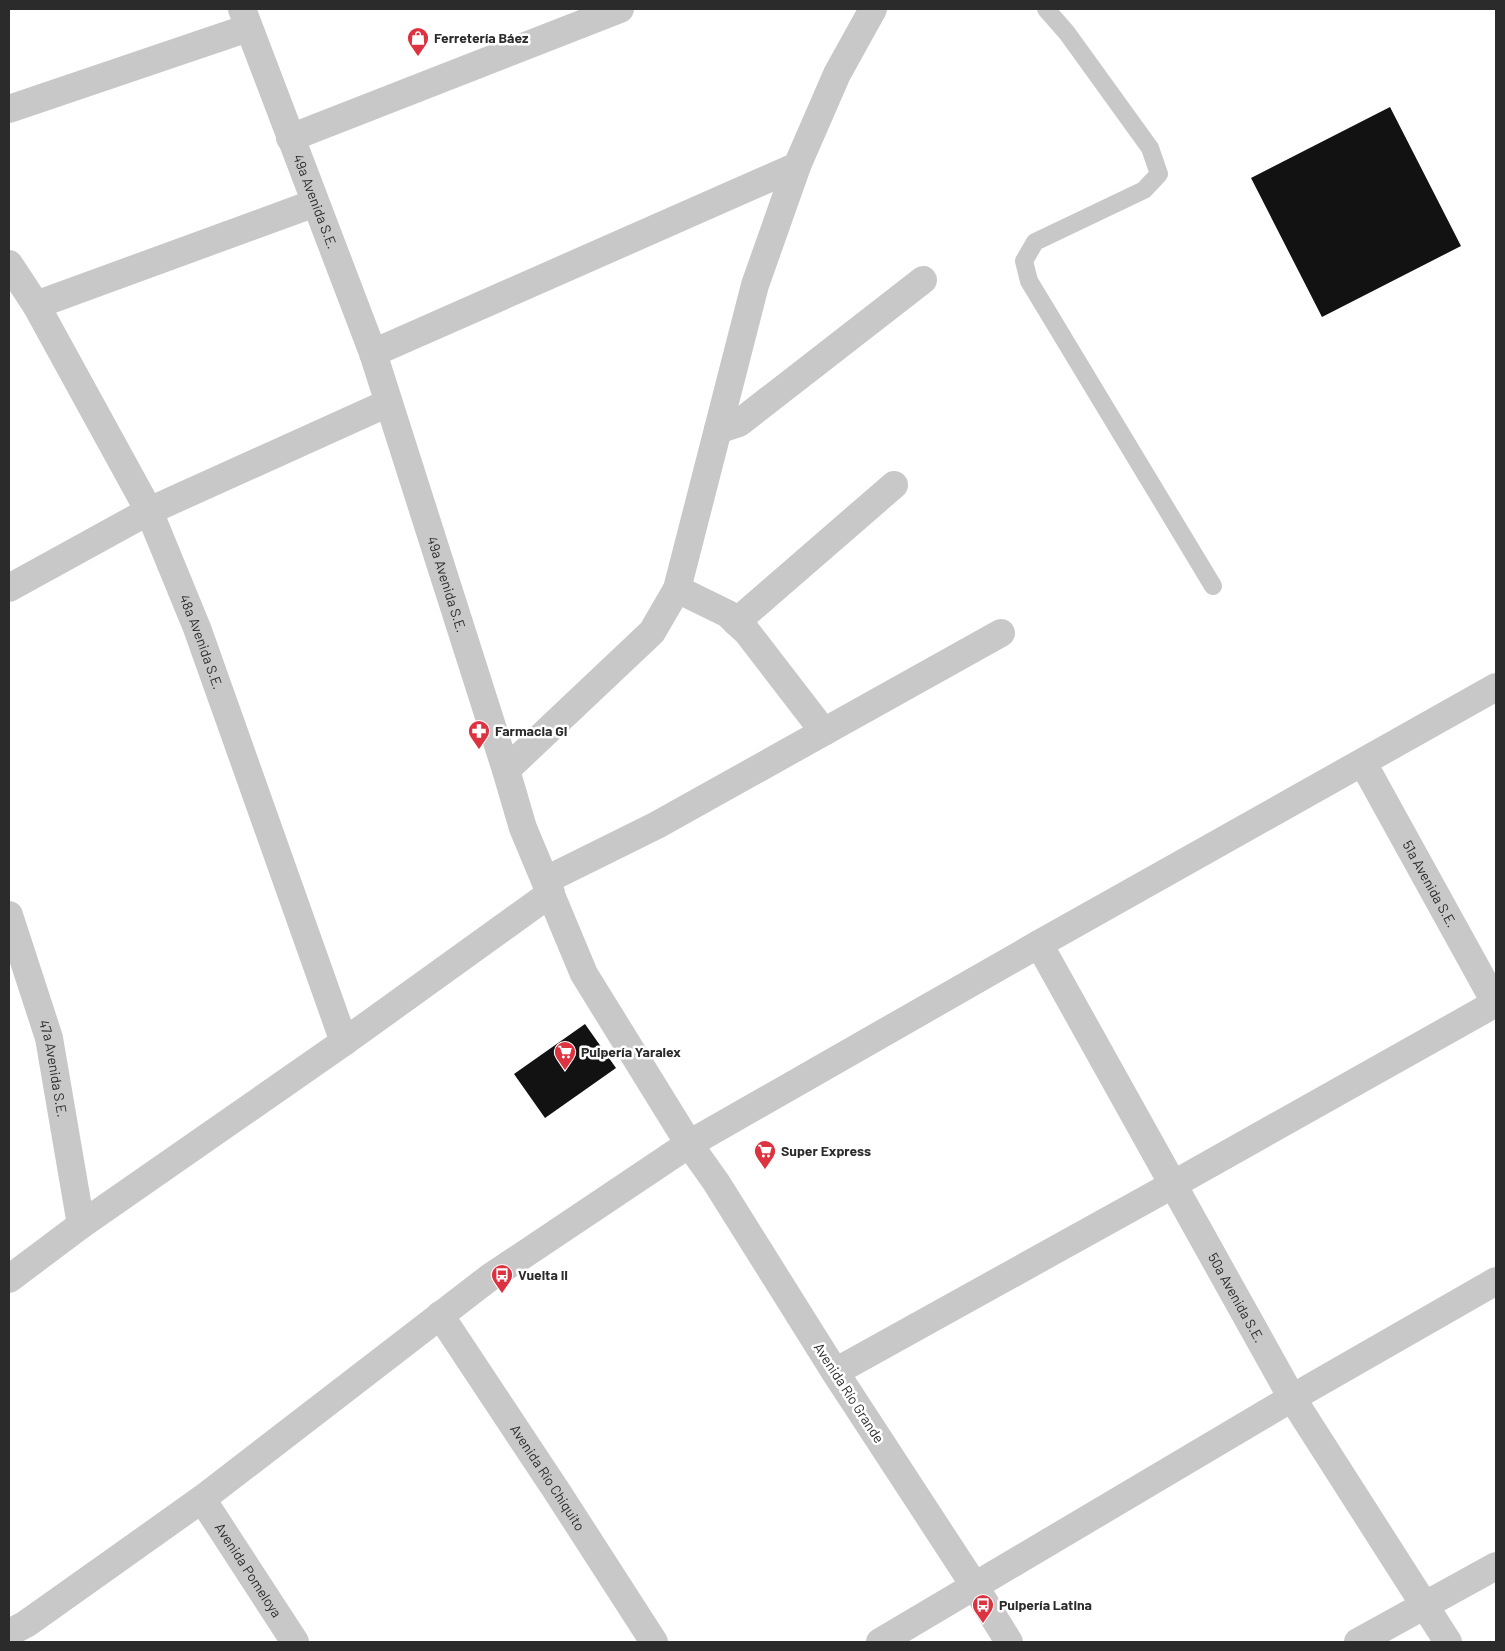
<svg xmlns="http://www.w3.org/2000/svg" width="1505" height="1651" viewBox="0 0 1505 1651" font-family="Barlow,sans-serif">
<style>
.building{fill:#121212}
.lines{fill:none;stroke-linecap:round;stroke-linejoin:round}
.service{stroke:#c8c8c8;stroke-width:18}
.minor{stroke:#c8c8c8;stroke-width:28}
.tertiary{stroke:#c8c8c8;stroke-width:28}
.labels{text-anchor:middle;stroke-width:5;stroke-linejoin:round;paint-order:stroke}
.poi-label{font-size:14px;font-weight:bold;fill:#2b2b2b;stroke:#fff;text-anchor:start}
.street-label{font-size:14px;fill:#2b2b2b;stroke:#fff}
</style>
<rect width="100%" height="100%" fill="#fff"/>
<!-- building -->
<path class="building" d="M1390,107l71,139 -139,71 -71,-139z
M585,1024l31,44 -71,50 -31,-44z"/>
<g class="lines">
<!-- service -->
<path class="service" d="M1046,9l21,24 83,115 9,26 -15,16 -109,52 -11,19 5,20 184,305"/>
<!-- minor -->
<g class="minor">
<path id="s1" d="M242,9l131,344 133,417"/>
<path d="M9,109l239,-81"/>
<path d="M290,138l330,-129"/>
<path id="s2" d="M9,264l27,41 113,206 48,117 147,414"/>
<path d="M36,305l279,-102"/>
<path d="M373,353l424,-187"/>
<path d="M718,430l21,-7 184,-143"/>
<path d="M9,588l140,-77 239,-108"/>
<path d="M677,589l51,25 19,18 77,100"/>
<path d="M736,622l158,-137"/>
<path id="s3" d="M1363,763l133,241"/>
<path d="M546,880l111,-55 344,-192"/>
<path id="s4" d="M9,915l40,123 32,187"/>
<path id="s5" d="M1039,944l253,454 156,244"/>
<path d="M9,1279l72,-54 263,-183 207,-149"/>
<path id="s6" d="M440,1315l118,178 96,149"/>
<path d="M835,1372l339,-188 322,-181"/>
<path id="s7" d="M202,1499l93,143"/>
<path d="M880,1642l412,-244 204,-117"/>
<path d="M1009,1642l-35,-57 -139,-213 -119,-190 -27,-38 350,-200 457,-257"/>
<path d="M1358,1642l138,-76"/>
</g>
<!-- tertiary -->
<path class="tertiary" d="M9,1633l17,-9 176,-125 287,-221 200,-134 -105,-170 -61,-146 -17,-58 146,-138 25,-43 78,-304 42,-119 40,-92 36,-65"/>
</g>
<!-- icons -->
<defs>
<g id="shop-pin" transform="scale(1.125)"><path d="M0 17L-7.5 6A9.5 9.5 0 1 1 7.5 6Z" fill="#dd3340" stroke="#fff"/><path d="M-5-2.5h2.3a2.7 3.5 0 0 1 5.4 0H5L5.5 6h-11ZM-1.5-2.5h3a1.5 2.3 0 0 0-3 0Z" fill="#fff"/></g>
<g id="pharmacy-pin" transform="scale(1.125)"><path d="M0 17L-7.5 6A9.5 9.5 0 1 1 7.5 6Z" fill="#dd3340" stroke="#fff"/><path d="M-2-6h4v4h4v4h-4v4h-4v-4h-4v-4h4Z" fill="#fff"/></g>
<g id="supermarket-pin" transform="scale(1.125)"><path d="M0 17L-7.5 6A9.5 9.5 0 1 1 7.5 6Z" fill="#dd3340" stroke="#fff"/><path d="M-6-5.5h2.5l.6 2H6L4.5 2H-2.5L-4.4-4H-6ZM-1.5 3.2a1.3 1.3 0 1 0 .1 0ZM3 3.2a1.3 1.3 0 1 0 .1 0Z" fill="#fff"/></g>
<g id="bus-pin" transform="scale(1.125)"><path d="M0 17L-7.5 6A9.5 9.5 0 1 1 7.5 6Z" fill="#dd3340" stroke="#fff"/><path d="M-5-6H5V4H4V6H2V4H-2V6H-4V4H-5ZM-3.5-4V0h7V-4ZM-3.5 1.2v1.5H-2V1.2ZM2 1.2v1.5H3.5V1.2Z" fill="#fff"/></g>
</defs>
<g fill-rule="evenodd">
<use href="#shop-pin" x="418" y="38"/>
<use href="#pharmacy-pin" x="479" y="731"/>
<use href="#supermarket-pin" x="565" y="1052"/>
<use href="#supermarket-pin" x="765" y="1151"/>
<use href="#bus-pin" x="502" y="1275"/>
<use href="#bus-pin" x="983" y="1605"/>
</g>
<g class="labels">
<!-- poi labels -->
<g class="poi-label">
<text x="434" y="43">Ferretería Báez</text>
<text x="495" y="736">Farmacia GI</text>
<text x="581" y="1057">Pulpería Yaralex</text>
<text x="781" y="1156">Super Express</text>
<text x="518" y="1280">Vuelta II</text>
<text x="999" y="1610">Pulpería Latina</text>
</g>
<!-- street labels -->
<g class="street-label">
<text dy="5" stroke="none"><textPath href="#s1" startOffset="206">49a Avenida S.E.</textPath></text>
<text dy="5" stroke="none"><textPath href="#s1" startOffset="611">49a Avenida S.E.</textPath></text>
<text dy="5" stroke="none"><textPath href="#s2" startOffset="425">48a Avenida S.E.</textPath></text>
<text dy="5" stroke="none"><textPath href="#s3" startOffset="138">51a Avenida S.E.</textPath></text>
<text dy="5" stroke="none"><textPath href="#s4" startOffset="160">47a Avenida S.E.</textPath></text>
<text dy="5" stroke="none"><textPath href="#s5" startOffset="405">50a Avenida S.E.</textPath></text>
<text transform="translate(849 1393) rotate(57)" y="5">Avenida Río Grande</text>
<text dy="5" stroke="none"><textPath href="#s6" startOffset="195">Avenida Río Chiquito</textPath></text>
<text dy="5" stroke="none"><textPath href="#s7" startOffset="85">Avenida Pomeloya</textPath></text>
</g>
</g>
<!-- border -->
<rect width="1505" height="1651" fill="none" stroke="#2b2b2b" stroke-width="20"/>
</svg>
